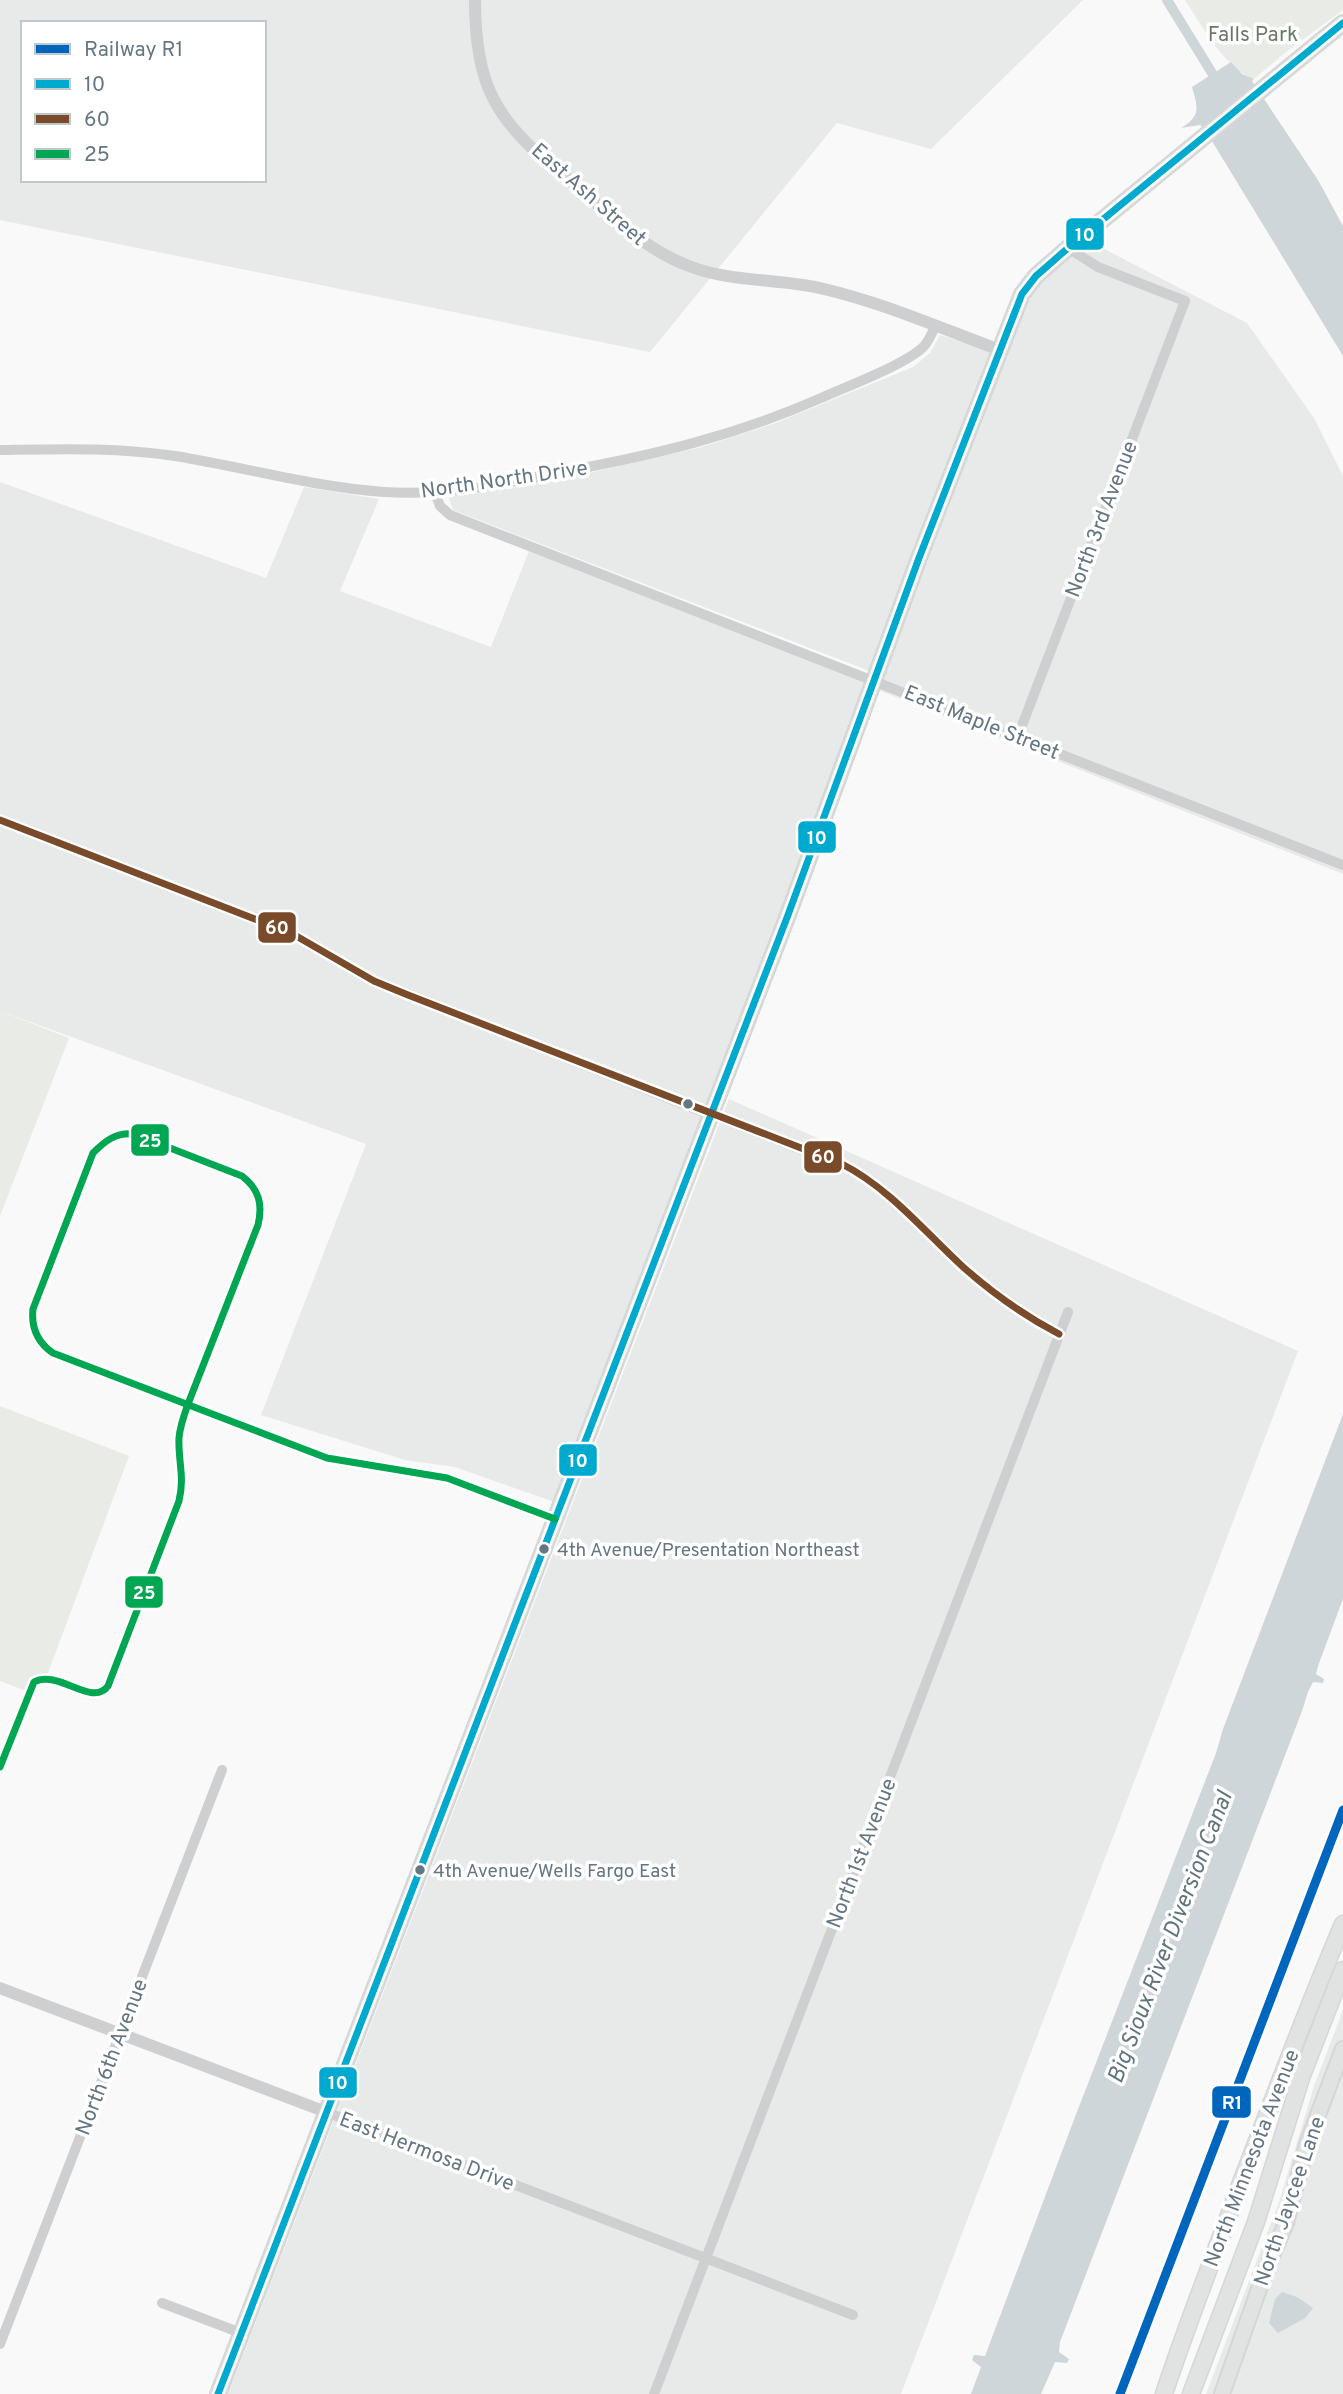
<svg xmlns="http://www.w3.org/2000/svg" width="1343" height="2394" viewBox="0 0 1343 2394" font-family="Overpass,sans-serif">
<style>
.built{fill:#e8e9e9;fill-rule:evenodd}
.green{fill:#e8ebe6}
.water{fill:#ced6d9}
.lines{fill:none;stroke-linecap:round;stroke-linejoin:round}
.canal{stroke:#ced6d9;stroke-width:10}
.secondary-casing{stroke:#d5d6d7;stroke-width:18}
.primary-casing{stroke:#d5d6d7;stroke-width:19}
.minor{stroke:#cecfd0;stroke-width:10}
.tertiary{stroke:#cecfd0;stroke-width:12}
.secondary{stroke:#e1e2e2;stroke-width:14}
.primary{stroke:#e1e2e2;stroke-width:16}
.bus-1-casing{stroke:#fff;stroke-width:12}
.bus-2-casing{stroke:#fff;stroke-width:12}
.bus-3-casing{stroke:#fff;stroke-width:12}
.bus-1{stroke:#00a9ce;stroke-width:7}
.bus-2{stroke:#7a4b2a;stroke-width:7}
.bus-3{stroke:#00a651;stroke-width:7}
.rail-1-casing{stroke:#fff;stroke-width:14}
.rail-1{stroke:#0065bd;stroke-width:9}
.bus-dot{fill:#657683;stroke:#fff;stroke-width:2.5}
.labels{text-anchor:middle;stroke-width:7;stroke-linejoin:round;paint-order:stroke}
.bus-label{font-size:19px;fill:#657683;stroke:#fff;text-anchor:start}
.park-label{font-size:21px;fill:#687a64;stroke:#fff}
.street-label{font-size:21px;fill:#657683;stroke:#fff}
.water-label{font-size:23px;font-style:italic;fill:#60757c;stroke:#fff}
.line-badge{stroke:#fff;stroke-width:2.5}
.badge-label{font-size:19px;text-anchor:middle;font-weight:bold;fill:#fff}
</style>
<rect width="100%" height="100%" fill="#f9f9f9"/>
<!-- built -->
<path class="built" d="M0,0h1083l-152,149 -94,-26 -187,229 -650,-132zM23,23h241v157h-241z
M1089,241l158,82 67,95 29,58v398l-465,-184 153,-398z
M940,335l53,17 -121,320 -419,-162 -5,-15 141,-22 109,-25 75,-24 140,-57 17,-14z
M0,482l266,96 38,-91 75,12 -39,92 151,56 38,-96 338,133 -313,818 -99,-35 -50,-7 -144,-45 105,-271 -366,-133z
M729,1099l569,252 -397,1043h-673z
M1343,2010v384h-137l73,-192 35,-116z"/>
<!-- green -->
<path class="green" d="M1185,0h158v10l-57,42 -32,27c-28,-9 -53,-55 -69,-79z
M0,1011l69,27 -69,178z
M0,1406l129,50 -83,222 -17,14 -29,-11z"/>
<!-- water -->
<path class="water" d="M1231,62l11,12 12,5 -2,2 66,99 25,46v130l-139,-228 -4,-3 -19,3c20,-12 17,-20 11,-41z
M1343,1414v185l-25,67 -2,8 8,5 -1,4 -10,-1 -5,10 -6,19 -242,631 -1,10 10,7 -2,4 -12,-1 -14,32h-70l10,-27 -9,-7 2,-5 11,1 90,-239 141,-364 7,-24z
M1282,2292l15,5 16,11 -8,10 -27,15 -9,-10 6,-24z"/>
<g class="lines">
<!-- canal -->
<path class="canal" d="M1167,0l53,86"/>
<!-- secondary casing -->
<g class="secondary-casing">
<path id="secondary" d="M218,2394l570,-1479 131,-357 103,-264 14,-18 32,-28 275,-225
M1222,2394l43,-122 21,-49 21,-79 36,-95"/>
</g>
<!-- primary casing -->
<g class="primary-casing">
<path id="primary" d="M1164,2394c23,-70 50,-138 75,-206 34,-88 67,-177 104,-264
M1191,2394l65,-172 46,-147 41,-105"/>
</g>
<!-- minor -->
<path class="minor" d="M0,450c59,-1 116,-3 175,6 69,11 138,31 209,36 60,4 119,-8 178,-20 92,-17 173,-36 259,-74 24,-11 89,-35 104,-53 4,-5 7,-12 10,-18
M435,493l5,13 10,9 893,350
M1018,736l167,-435 -87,-34 -30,-19
M711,1114l145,57 24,17 99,92 61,44 19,10
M0,1767l34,-85c25,-13 58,26 74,4l71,-185c6,-25 -1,-39 0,-63 1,-12 5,-23 9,-34l70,-179c5,-21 1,-36 -16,-49l-108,-42c-18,-2 -29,7 -41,19l-60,156c-2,19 4,33 20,44l274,105 120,20 108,41
M326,2112l527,203
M162,2303l79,30
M0,2344l222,-574
M654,2394l414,-1082"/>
<!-- tertiary -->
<path class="tertiary" d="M475,0c0,33 3,69 18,98 19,38 57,66 88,92 34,29 65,60 108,76 43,17 91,12 135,23 60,14 118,40 176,61
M0,820l291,113 83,48 17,7 320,126
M0,1988l326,124"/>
<!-- secondary -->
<use href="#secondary" class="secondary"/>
<!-- primary -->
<use href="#primary" class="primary"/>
<!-- bus-1 casing -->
<g class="bus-1-casing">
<path id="bus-1" d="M218,2394l570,-1479 131,-357 103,-264 14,-18 32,-28 275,-225"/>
</g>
<!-- bus-2 casing -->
<g class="bus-2-casing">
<path id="bus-2" d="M0,820l291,113 83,48 34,14 434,169c47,24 82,67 120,102 29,26 63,50 97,68"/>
</g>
<!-- bus-3 casing -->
<g class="bus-3-casing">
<path id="bus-3" d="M0,1767l34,-85c25,-13 58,26 74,4l71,-185c6,-25 -1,-39 0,-63 1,-12 5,-23 9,-34l70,-179c5,-21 1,-36 -16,-49l-108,-42c-18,-2 -29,7 -41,19l-60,156c-2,19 4,33 20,44l274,105 120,20 108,41"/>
</g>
<!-- bus-1 -->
<use href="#bus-1" class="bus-1"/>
<!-- bus-2 -->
<use href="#bus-2" class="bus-2"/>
<!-- bus-3 -->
<use href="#bus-3" class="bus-3"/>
<!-- rail-1 casing -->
<g class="rail-1-casing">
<path id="rail-1" d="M1120,2394l223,-584"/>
</g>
<!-- rail-1 -->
<use href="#rail-1" class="rail-1"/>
</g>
<!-- markers -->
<g class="bus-dot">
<circle cx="688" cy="1104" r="6"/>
<circle cx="544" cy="1549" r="6"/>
<circle cx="420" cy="1870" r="6"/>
</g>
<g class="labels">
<!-- bus labels -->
<g class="bus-label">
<text x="557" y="1556">4th Avenue/Presentation Northeast</text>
<text x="433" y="1877">4th Avenue/Wells Fargo East</text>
</g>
<!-- park labels -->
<g class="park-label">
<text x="1253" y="41">Falls Park</text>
</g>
<!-- street labels -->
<g class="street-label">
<text transform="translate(589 194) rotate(41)" y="7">East Ash Street</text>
<text transform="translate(504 479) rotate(-8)" y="7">North North Drive</text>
<text transform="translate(1101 519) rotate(-69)" y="7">North 3rd Avenue</text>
<text transform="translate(982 722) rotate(22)" y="7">East Maple Street</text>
<text transform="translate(861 1853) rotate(-69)" y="7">North 1st Avenue</text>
<text transform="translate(111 2057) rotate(-69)" y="7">North 6th Avenue</text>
<text transform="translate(427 2151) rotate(21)" y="7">East Hermosa Drive</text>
<text transform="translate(1251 2158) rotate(-69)" y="7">North Minnesota Avenue</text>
<text transform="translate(1289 2201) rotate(-71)" y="7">North Jaycee Lane</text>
</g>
<!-- water labels -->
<g class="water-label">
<text transform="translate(1169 1937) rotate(-69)" y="8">Big Sioux River Diversion Canal</text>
</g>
</g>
<g class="line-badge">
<rect x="1065" y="217" width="40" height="34" rx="7" fill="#00a9ce"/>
<rect x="797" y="820" width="40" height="34" rx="7" fill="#00a9ce"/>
<rect x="257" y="911" width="40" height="33" rx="7" fill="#7a4b2a"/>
<rect x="130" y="1123" width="40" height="34" rx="7" fill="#00a651"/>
<rect x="803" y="1140" width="40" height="34" rx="7" fill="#7a4b2a"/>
<rect x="558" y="1443" width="40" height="34" rx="7" fill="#00a9ce"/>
<rect x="124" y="1575" width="40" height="34" rx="7" fill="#00a651"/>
<rect x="318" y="2066" width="40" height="33" rx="7" fill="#00a9ce"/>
<rect x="1211" y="2085" width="41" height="34" rx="7" fill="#0065bd"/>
</g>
<g class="badge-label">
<text x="1085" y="241">10</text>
<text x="817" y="844">10</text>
<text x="277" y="934">60</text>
<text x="150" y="1147">25</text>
<text x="823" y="1163">60</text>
<text x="578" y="1467">10</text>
<text x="144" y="1599">25</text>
<text x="338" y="2089">10</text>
<text x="1232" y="2109">R1</text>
</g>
<!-- legend -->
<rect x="21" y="21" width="245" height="161" fill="#ffffff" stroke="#c1c8cd" stroke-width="2"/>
<rect x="35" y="44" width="35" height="10" fill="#0065bd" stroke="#c1c8cd" stroke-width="2"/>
<text x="84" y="56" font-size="21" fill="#657683">Railway R1</text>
<rect x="35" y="79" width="35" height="10" fill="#00a9ce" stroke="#c1c8cd" stroke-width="2"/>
<text x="84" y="91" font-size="21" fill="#657683">10</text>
<rect x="35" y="114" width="35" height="10" fill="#7a4b2a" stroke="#c1c8cd" stroke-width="2"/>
<text x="84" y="126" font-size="21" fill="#657683">60</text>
<rect x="35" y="149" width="35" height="10" fill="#00a651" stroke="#c1c8cd" stroke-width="2"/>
<text x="84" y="161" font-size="21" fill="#657683">25</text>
</svg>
